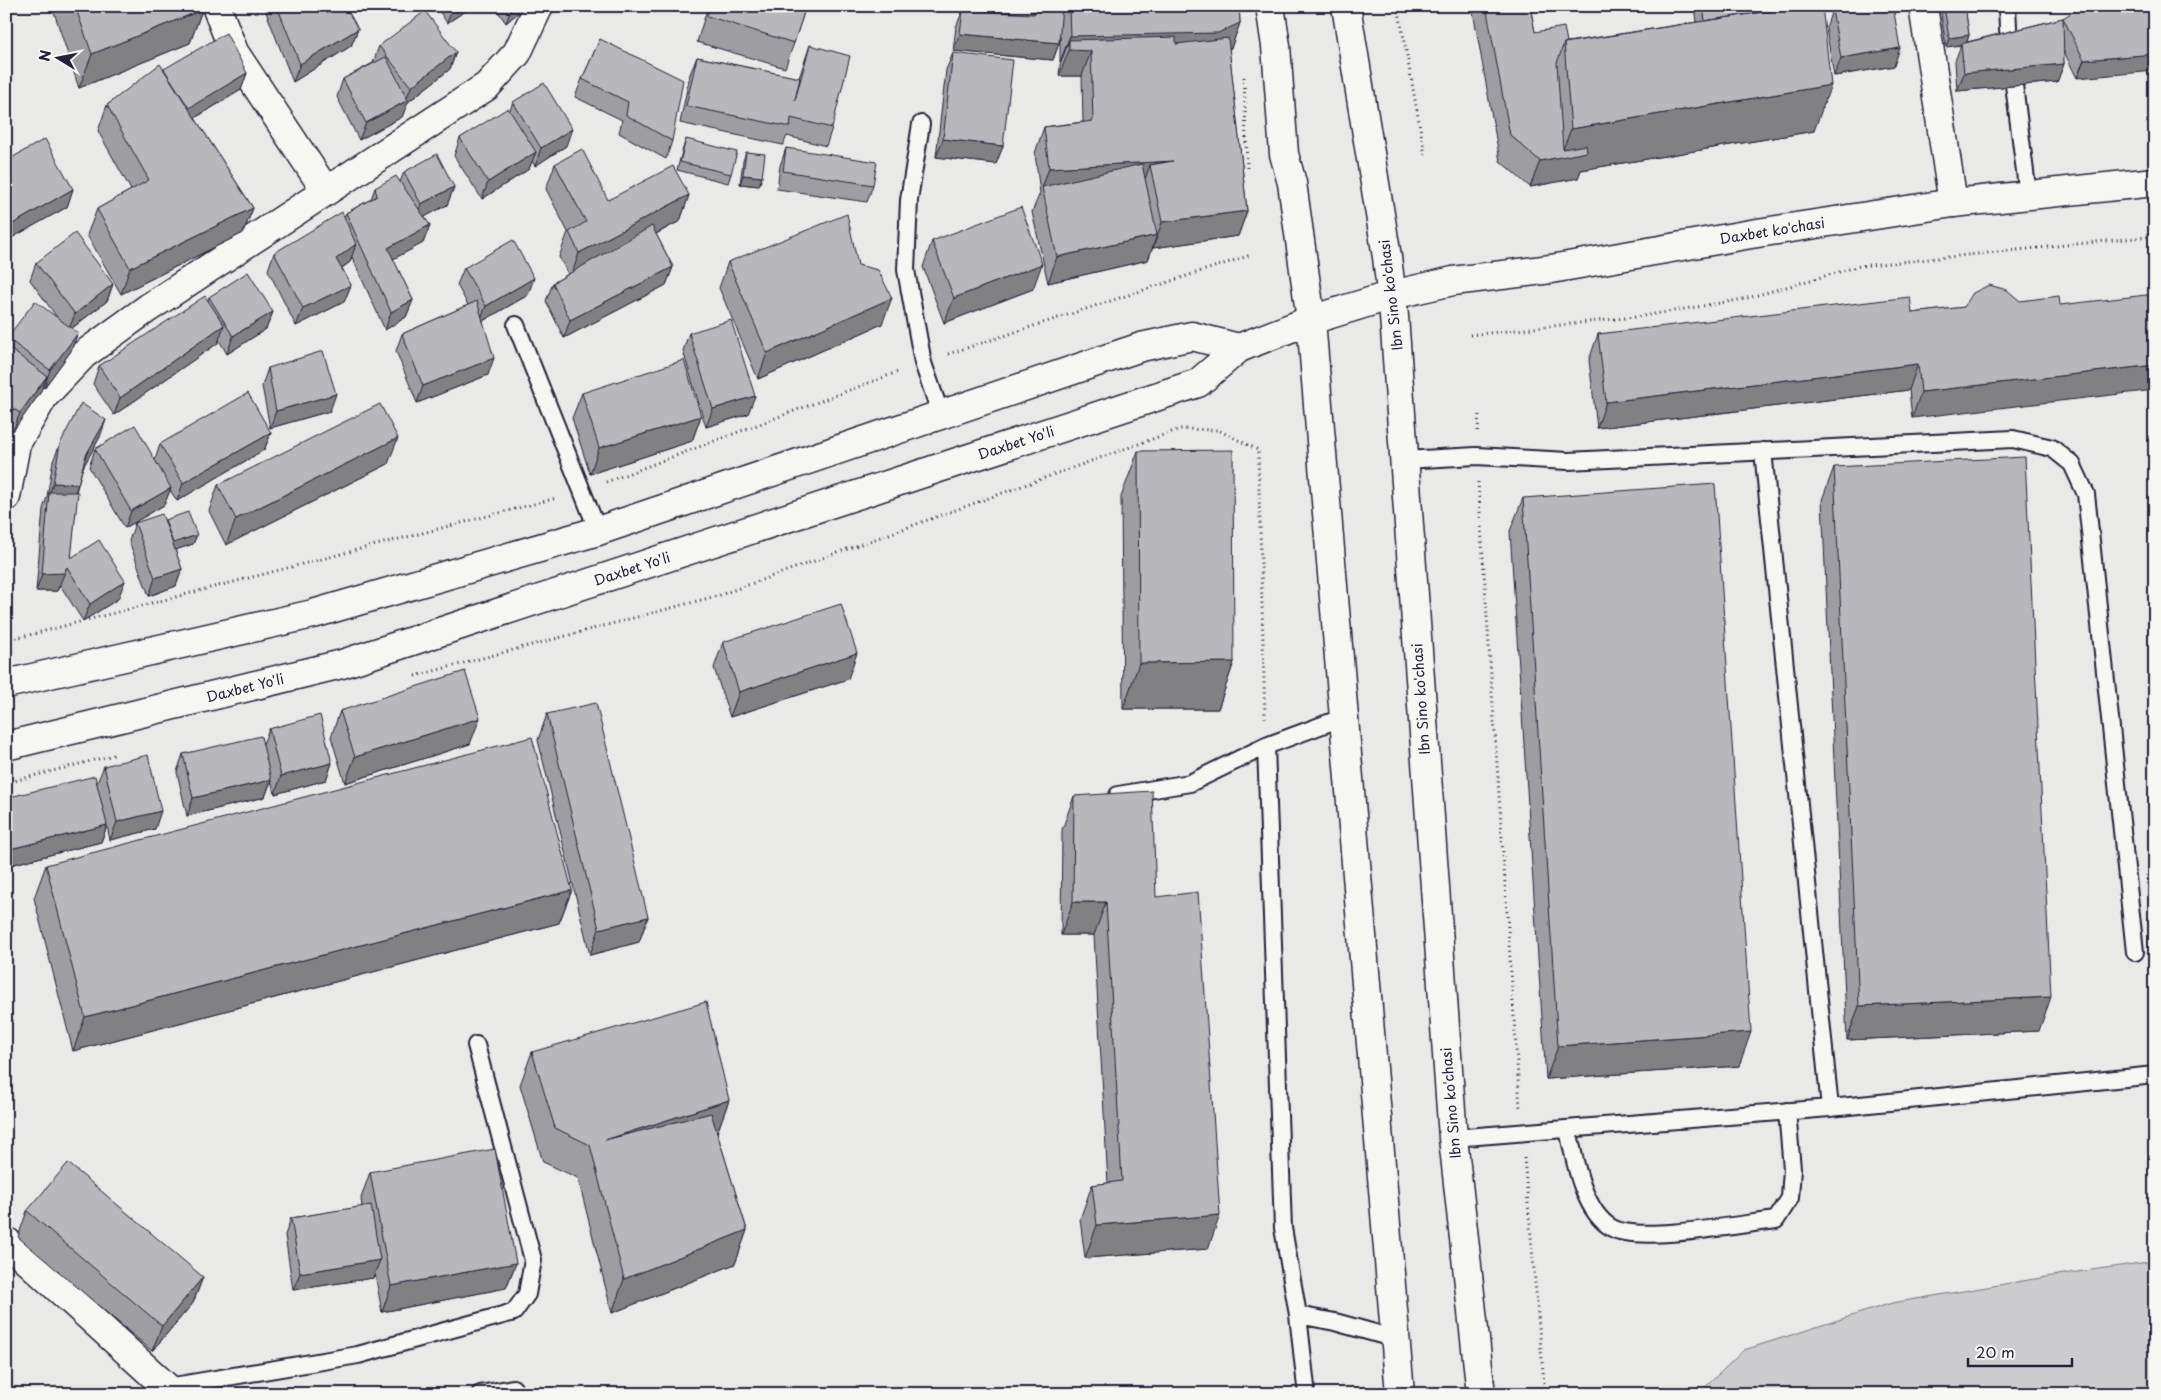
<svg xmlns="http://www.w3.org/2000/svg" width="2161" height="1400" viewBox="0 0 2161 1400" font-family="'Playpen Sans',sans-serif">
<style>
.green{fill:#ccccce;stroke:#777784}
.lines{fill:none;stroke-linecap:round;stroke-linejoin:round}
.service-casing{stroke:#22223b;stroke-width:20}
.minor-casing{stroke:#22223b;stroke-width:31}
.secondary-casing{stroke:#22223b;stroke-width:31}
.primary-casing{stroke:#22223b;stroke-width:31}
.path{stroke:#22223b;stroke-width:3;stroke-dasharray:1 4;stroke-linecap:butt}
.service{stroke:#f6f6f2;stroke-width:16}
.minor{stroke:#f6f6f2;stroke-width:28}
.secondary{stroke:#f6f6f2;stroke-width:28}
.primary{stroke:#f6f6f2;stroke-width:28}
.wall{fill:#9e9ea2;stroke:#22223b}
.shaded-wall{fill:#818184;stroke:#22223b}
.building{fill:#b8b8bc;stroke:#22223b}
.labels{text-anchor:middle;stroke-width:5;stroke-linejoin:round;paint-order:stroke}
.street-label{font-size:14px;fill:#22223b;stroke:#f6f6f2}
</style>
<rect width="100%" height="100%" fill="#e9e9e7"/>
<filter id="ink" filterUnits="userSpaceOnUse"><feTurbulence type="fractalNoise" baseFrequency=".02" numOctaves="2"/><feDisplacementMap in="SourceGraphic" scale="10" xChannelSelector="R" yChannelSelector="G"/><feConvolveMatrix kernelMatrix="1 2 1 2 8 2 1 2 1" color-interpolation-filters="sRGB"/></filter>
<g filter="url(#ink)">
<!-- green -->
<path class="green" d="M2155,1261v133h-457l46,-44 148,-47 178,-30z"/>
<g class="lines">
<!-- service casing -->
<g class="service-casing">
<path id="service" d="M2007,6l2,42
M2014,85l14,110
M921,124l-12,76 -3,70 17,93 18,52
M516,325l82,206
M1763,451l67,657
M1404,460l72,-4 92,5 445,-22 39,9 20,16 14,30 49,458
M1266,746l17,482 15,87 37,7 61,17
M1118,795l72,-12 76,-37 78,-29
M1568,1129c6,29 15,83 44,99 26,15 130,-4 164,-8l14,-22 2,-29 -5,-58
M1453,1138l377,-30 325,-33
M1298,1315l8,72
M168,1387l190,-32 156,-43 13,-18 6,-34 -57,-215
M480,1394l33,-6"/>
</g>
<!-- minor casing -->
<g class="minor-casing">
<path id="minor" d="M216,6l18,46 92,139
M1923,6l30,197
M6,497l10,-53 28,-48 39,-41 65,-47 339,-222 30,-33 22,-47
M6,1241l168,153"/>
</g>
<!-- secondary casing -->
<g class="secondary-casing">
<path id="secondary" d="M1392,295l61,-14 98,-12 200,-35 202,-31 202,-21"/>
</g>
<!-- primary casing -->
<g class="primary-casing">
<path id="primary" d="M1270,6l6,40 8,108 8,29 19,137 89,1074
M1346,6l41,251 7,59 59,822 28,256
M6,684l307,-70 285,-83 543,-184 51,-11 47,12
M6,746l336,-82 856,-281 41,-35 72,-28 81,-25"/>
</g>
<!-- path -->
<path class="path" d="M1398,6l27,149
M1244,77l3,91
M1470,335l173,-19 101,-17 116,-33 295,-30
M948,354l303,-99
M1478,431l1,-20
M606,482l294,-111
M1478,482l42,625
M6,641l551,-143
M415,676l305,-81 460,-166 38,1 40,20 7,268
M6,783l108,-28
M1524,1158l21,236"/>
<!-- service -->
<use href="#service" class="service"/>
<!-- minor -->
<use href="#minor" class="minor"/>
<!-- secondary -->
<use href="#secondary" class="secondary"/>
<!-- primary -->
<use href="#primary" class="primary"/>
</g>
<!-- wall -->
<path class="wall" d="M52,6h149l1,4 -12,33 -111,45z
M268,6h77l13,23 -7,17 -58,36 -27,-70z
M436,6h37l-26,17z
M494,6h32l-20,17z
M708,6h98l-12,37 -9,25 -88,-26z
M835,6h20l-2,3z
M1031,6h208l1,17 -9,25 -2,1 18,162 -9,25 -85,12v-1l-5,13 -100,23 -16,-71 8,-19 -5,-40 9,-26 39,-5 -1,-46h-23l1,-11 1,-3h-1v-26l-1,7 -6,17 -100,-9 3,-24 7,-17 67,4z
M1472,6h58l5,26 32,10 130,-20 -2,-16h66l1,6 52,119 -233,39 -3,8 -48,9 -30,-26z
M1944,6h21l4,29 -2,7 96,-24 41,-12 -27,72 -14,-28 1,14 -7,18 -100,9 -2,-30 6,-16 -15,2 -5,-33z
M1832,10l62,56 -60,10 -8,-48z
M600,39l72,102 -6,18 -47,-26 3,-13 -47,-23 7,-18z
M810,45l22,83 -6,18 -39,-10 -4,9 -103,-22 10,-49 7,-17 102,21z
M379,46l77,6 -6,17 -42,33 -6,15 -43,23 -22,-43 6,-18 30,-16z
M953,53l50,93 -7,18 -60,-7 10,-87z
M164,69l83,4 -6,17 -46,28 58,90 -10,25 -122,61 -34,-59 10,-26 34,-19 -33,-59 9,-26z
M513,102l53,44 -31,20 -3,-5 -3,8 -47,30 -28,-43 6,-18 50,-28z
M686,139l45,35 -3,9 -51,-13 6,-22z
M786,148l87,37 -6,17 -90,-13 3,-23z
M746,152l16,25 -3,9 -19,-2 3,-23z
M6,161l67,28 -6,18 -61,34z
M555,164l53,36 81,-5 -9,26 -24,13 17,33 -7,18 -102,53 -18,-37 7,-18 15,-9 -9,-17 9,-25 -22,-43z
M404,172l50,15 -7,18 -23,12 6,8 -7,18 -30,16 20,41 -7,17 -21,13 -33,-73 -2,5 -8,6 9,17 -7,17 -48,24 -28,-56 6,-17 70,-36 2,-4 25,-14 4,-11 25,-6z
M932,241l101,48 -89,34 -21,-56z
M728,262l130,3 24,59 -124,55 -39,-91z
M36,263l77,21 -6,17 -36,28v22l-27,37 -2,-1 -2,6 -27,38 -7,-5v-86l1,-2 52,-18 -29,-40z
M464,268l64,27 -45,26 5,54 -71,28 -21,-52 6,-17 66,-29 -11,-20z
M209,297l64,15 -7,17 -39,25 -8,-14 -1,3 -104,72 -21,-31 6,-18 109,-65z
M2020,301l-108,117 -3,-28 -312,38 -8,-68 9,-26 314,-21z
M689,333l59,81 -42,13 -23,-76z
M268,368l62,43 -60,17 -8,-42z
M582,393l119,23 -9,25 -102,33 -18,-56z
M271,433l-7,17 -87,51 -7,-11 -6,15 -39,23 -36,-61 6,-18 60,11 5,-16z
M100,437l-17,30 -7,25 -5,66 47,41 -35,22 -23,-36 -3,6h-21l7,-82 4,-12 6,-36 7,-17z
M1138,451l96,211 -16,47h-95l-2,-212z
M388,464l-162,81 -17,-34 9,-26z
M1834,467l205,564 -192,9 -25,-540z
M1523,498l216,568 -193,13 -36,-548z
M165,520l32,15 -4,9 -18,6 7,19 -6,17 -27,10 -20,-55 6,-18z
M723,642l125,37 -118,38 -16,-49z
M340,711l130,33 -125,39 -14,-46z
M547,714l101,203 -9,25 -49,13 -52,-215z
M269,729l63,34 -6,17 -51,14 -4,-13 -6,16 -78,19 -10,-44 6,-18 80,-10z
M104,766l51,63 -45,11 -3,-14 -6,16 -95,24v-68l91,-15z
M1074,796l82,101 52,352 -123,9 -5,-39 12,-34 16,-2 -14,-248h-33l1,-105z
M46,865l526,25 -13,33 -486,128 -39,-153z
M532,1052l197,48 -12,33 30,97 -12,34 -123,49 -34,-135 -35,-16 -23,-77z
M370,1172l146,91 -10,25 -124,24 -7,-38 -2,4 -80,12 -8,-55 6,-17 71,-11 -1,-9z
M27,1211l176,66 -10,26 -41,48 -134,-114z"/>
<!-- shaded-wall -->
<path class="shaded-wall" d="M453,6h20l-26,17z
M512,6h14l-20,17z
M202,10l-12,33 -111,45 13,-34z
M1240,23l-9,25 -22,10 -118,-7 -9,25h-23l10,-26v-10l-8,22h-1l10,-26z
M358,29l-7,17 -58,36 7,-18z
M960,34l99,9 -6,17 -100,-9z
M1969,35l-3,9 -20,3 3,-9z
M1900,48l-6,18 -60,10 7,-18z
M456,52l-6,17 -42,33 -6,15 -43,23 7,-17 39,-21 6,-15z
M2155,54v17l-78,7 7,-18z
M2064,64l-7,18 -100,9 7,-18z
M247,73l-6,17 -65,39 7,-18z
M1831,85l-17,46 -233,39 -3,8 -48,9 10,-26 20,-4 11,-28z
M572,129l-6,17 -31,20 6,-18z
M943,139l60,7 -7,18 -60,-7z
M536,152l-7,17 -47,30 6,-17z
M1173,161l-23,4 -8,23h-100l7,-20z
M743,175l19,2 -3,9 -19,-2z
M454,187l-7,18 -32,17 6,-18z
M73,189l-6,18 -61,34v-4l5,-12z
M689,195l-9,26 -110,58 9,-26z
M253,208l-10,25 -122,61 9,-26z
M1247,211l-9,25 -85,12 9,-26z
M430,225l-7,18 -41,22 6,-17z
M1157,235l-9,25 -100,23 9,-26z
M356,244l-6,18 -20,14 6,-17z
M1042,264l-9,25 -89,34 10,-25z
M673,267l-7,18 -102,53 6,-18z
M534,278l-6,17 -49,28 7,-17z
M113,284l-6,17 -39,30 7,-17z
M351,285l-7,17 -48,24 7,-18z
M892,298l-10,26 -124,55 9,-26z
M413,300l-7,17 -21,13 6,-18z
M273,312l-7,17 -39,25 6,-18z
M224,325l-6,18 -104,72 6,-17z
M78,333l-7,18 -27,37 6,-18z
M494,358l-6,17 -71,28 6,-17z
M1918,364l-9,26 -312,38 9,-26z
M2155,365v25l-243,28 9,-26z
M47,376l-7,17 -27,38 7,-18z
M336,394l-6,17 -60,17 6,-17z
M755,396l-7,18 -42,13 7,-18z
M701,416l-9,25 -102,33 9,-26z
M106,420l-6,17 -20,36 6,-18z
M271,433l-7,17 -87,51 6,-18z
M398,438l-10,26 -162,81 10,-26z
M53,483l25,1 -6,18 -23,-8z
M171,488l-7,17 -39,23 6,-17z
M197,535l-4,9 -29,10 3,-9z
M67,567l-10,24h-21l6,-17z
M182,569l-6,17 -27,10 6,-18z
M125,581l-7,18 -35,22 7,-17z
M857,653l-9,26 -118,38 9,-25z
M1234,662l-16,47h-95l16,-46z
M480,718l-10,26 -125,39 10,-26z
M332,763l-6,17 -51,14 6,-18z
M271,780l-6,17 -78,19 6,-18z
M161,811l-6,18 -45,11 7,-18z
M107,825l-6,17 -95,24v-16z
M572,890l-13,33 -486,128 12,-34z
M1073,902h33l-12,33h-33z
M648,917l-9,25 -49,13 9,-26z
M2051,997l-12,34 -192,9 12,-34z
M1751,1032l-12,34 -193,13 12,-33z
M729,1100l-12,33 -112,7z
M1220,1215l-12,34 -123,9 12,-33z
M747,1230l-12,34 -123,49 12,-34z
M380,1260l-7,18 -80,12 7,-17z
M516,1263l-10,25 -124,24 9,-26z
M203,1277l-10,26 -41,48 10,-25z"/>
<!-- building -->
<path class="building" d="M75,6h126l1,4 -110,44z
M277,6h68l13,23 -58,35z
M710,6h96l-12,37 -87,-27z
M1035,6h27l-3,37 -99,-9 3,-24 71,4z
M1069,6h170l1,17 -22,10 -148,3z
M1486,6h44l5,26 29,-5 3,15 -3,1 -7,20 6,86 23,-4 1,7 -47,9 -30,-26z
M1703,6h58l1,6 -57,9z
M1800,6h22l9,79 -260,44 -7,-86z
M1854,6h39l7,42 -59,10 -9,-48z
M1944,6h21l4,29 -20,3z
M2104,6h51v48l-71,6 -21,-42 1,46 -100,9 -3,-29 102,-26 16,-10z
M425,11l31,41 -45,35 -32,-41z
M226,33l21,40 -58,35 -25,-39z
M1176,37v7l52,-6 19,173 -85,11 -12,-57 23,-4 -124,7 -5,-41 49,-6 -2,-70 -22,-1v-10z
M600,39l83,41 -11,61 -46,-26 2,-13 -46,-23z
M810,45l40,11 -18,72 -41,-10 -1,9 -104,-21 11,-49 103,21 -5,22z
M953,53l60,7 -10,86 -60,-7z
M386,57l22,43 -42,23 -23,-44z
M160,64l93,144 -123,60 -33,-59 52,-29 -42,-75z
M544,83l28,46 -31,19 -28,-46z
M508,108l28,44 -48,30 -28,-44z
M45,139l28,50 -62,36 -5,-7v-57z
M686,139l51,13 -6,22 -51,-12z
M786,148l91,14 -4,23 -90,-14z
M582,149l26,51 65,-34 16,29 -110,58 -10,-21 17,-10 -31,-58z
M746,152l19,2 -3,23 -19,-2z
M437,154l17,33 -33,17 -17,-32z
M1142,164l15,71 -100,22 -15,-70z
M396,176l34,49 -42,23 25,52 -22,12 -45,-99 31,-17 -2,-8z
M1021,207l21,57 -88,34 -22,-57z
M342,212l14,32 -20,15 15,26 -48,23 -29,-55z
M847,214l11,51 20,5 14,28 -125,55 -39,-91z
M652,226l21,41 -103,53 -17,-37z
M75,233l38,51 -38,30 -39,-51z
M513,240l21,38 -48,28 -22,-38z
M248,272l25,40 -40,24 -24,-39z
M1989,285l18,5 13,11 39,-5 1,9 95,-11v71l-234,27 -3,-28 -312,38 -8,-68 312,-37 2,16 52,-6 9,-14z
M205,296l19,29 -104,73 -21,-32z
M35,301l43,32 -28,37 -43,-32z
M477,301l17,57 -71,28 -21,-52z
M731,320l24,76 -42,13 -24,-76z
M10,349l37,27 -27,37 -14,-9v-50z
M323,351l13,43 -60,17 -8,-43z
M684,360l17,56 -102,32 -17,-55z
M248,393l23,40 -88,50 -23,-39z
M81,403l25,17 -20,35 -8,29 -25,-1 7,-39z
M380,404l18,34 -162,81 -18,-34z
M135,425l36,63 -40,23 -36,-62z
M1233,450l1,212 -95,1 -1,-212z
M2025,457l26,540 -192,9 -25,-539z
M1715,484l36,548 -193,14 -35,-548z
M49,492h29l-7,66 28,-18 26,41 -35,23 -23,-37 -3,6 -22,1z
M188,512l9,23 -24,8 -8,-23z
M162,514l20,55 -27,9 -20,-55z
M841,604l16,49 -118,39 -16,-50z
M465,671l15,47 -125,39 -15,-46z
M596,703l52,214 -49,12 -52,-215z
M320,715l12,48 -51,13 -12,-47z
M261,736l10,44 -78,18 -10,-44z
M532,737l40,153 -487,127 -39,-152z
M148,755l13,56 -44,11 -13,-56z
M95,776l12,49 -101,25v-52z
M1152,791l4,106 42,-5 22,323 -123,10 -5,-40 30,-4 -16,-279h-33l1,-106z
M706,1002l23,98 -124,40 106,-27 36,117 -123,49 -34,-134 -35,-17 -23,-76z
M495,1149l21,114 -125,23 -21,-114z
M68,1163l135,114 -41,49 -135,-115z
M371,1205l9,55 -80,13 -9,-55z"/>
</g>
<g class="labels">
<!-- street labels -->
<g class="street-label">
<text transform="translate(1772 231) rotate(-9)" y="5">Daxbet ko'chasi</text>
<text transform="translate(1391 295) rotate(-97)" y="5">Ibn Sino ko'chasi</text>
<text transform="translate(1016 443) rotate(-18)" y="5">Daxbet Yo'li</text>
<text transform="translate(632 569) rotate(-18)" y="5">Daxbet Yo'li</text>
<text transform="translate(245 688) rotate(-14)" y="5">Daxbet Yo'li</text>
<text transform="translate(1421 699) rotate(-94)" y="5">Ibn Sino ko'chasi</text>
<text transform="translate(1451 1103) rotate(-95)" y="5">Ibn Sino ko'chasi</text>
</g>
</g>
<!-- margin -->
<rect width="2161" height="1400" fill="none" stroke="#f6f6f2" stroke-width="25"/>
<rect x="12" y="12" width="2136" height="1375" fill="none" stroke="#22223b" stroke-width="2" filter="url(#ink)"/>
<!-- north arrow -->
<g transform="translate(58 58) rotate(280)" stroke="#f6f6f2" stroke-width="4" paint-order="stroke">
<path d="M0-4L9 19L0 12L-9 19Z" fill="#22223b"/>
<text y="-8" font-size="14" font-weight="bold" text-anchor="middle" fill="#22223b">N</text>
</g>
<!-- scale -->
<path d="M1968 1358v8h104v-8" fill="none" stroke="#22223b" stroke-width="2.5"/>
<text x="1976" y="1358" font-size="15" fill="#22223b" stroke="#f6f6f2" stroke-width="4" paint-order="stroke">20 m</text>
</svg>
